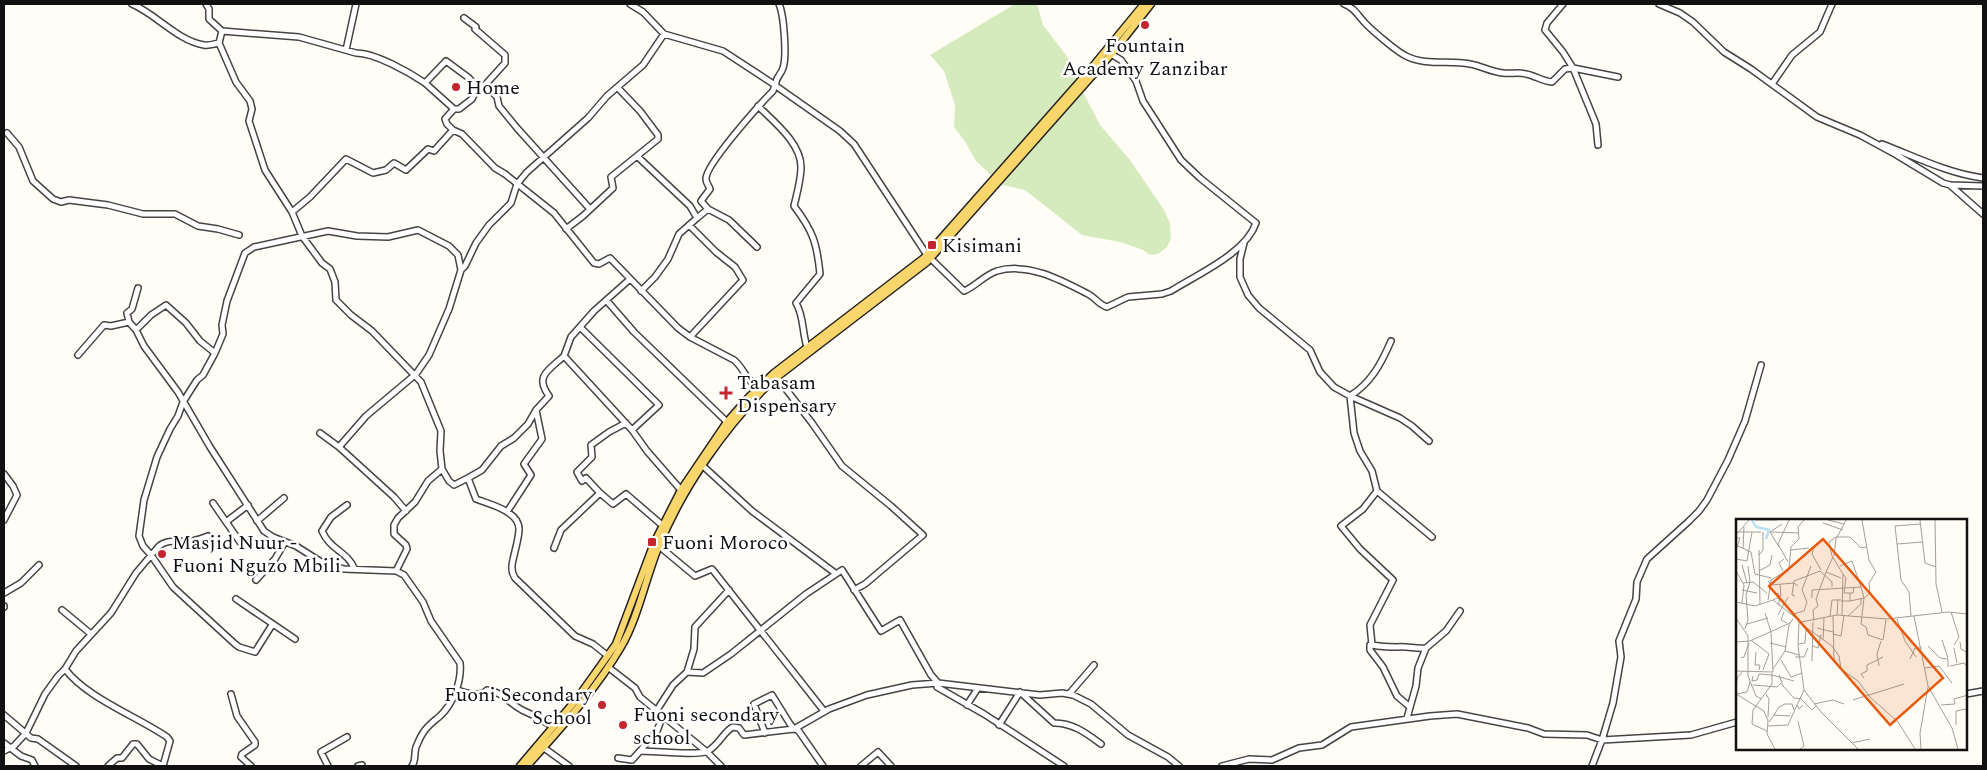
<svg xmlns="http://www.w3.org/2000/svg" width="1987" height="770" viewBox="0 0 1987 770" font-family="Spectral,serif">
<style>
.green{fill:#d5ebbd}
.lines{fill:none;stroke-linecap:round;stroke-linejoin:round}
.minor-casing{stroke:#444;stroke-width:8}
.major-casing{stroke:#222;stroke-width:9}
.minor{stroke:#fff;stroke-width:5}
.major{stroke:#f9d66b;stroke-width:6}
.poi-dot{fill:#c4262e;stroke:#fff;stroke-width:2}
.labels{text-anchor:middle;stroke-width:5;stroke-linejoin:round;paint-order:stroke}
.poi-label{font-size:20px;fill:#111;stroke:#fff;text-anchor:start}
.inset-river{fill:none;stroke:#b9e0f7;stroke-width:2.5}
.inset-road{fill:none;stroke:#a09f9a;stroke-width:1}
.view{fill:#e8590c;fill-opacity:0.15;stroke:#e8590c;stroke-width:2.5}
.inset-edge{fill:none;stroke:#111;stroke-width:2.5}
</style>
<rect width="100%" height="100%" fill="#fffdf5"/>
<!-- green -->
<path class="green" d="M1015,4h22l6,21 26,34 9,22 -86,95 -16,-15 -10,-18 -12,-16 1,-22 -11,-34 -14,-16z
M1083,92l17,33 30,35 34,50 6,13 1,16 -4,8 -9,7 -8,1 -7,-5 -23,-8 -38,-7 -57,-45 -26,-6z"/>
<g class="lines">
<!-- minor casing -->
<g class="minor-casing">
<path id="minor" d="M132,4c24,10 46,37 72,41 4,1 10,-1 15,-2l3,-12 77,6 57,16c19,0 53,19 69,30
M206,4l3,5v10l13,12
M630,4l13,8 21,22
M779,4c5,11 8,53 4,64 -2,7 -9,11 -7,18l64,45 14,13 73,111 37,36c12,-5 19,-15 33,-20 31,-9 64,9 91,23 8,4 11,11 19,13l21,-10 34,-3 9,-3c27,-17 75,-38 85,-68l-56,-45 -19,-18 -38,-59 -7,-20 -15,-21 -10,-6
M1344,4c11,4 14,12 22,20 8,8 30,27 40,32 20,10 43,4 64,8 12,2 21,8 33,9 8,1 16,-1 23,1 10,2 16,7 26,8l13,-13 8,-1 45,9
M1563,4l-16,19 -2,7 18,22 10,16 23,56 2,21
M1659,4l21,9 13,9 31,30 27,17 66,48 43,18 35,19 48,29 7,2 33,1
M464,18l12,9 -1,2 30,26v8l-20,22
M219,43l17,39 14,19 2,8 -3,12 16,49 27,42
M346,50l10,-46
M1772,84l20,-29 28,-23 12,-28
M758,106c16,16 43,37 43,61 0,13 -4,26 -7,39 19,25 23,37 26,68l-24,29c8,13 6,29 11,44
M454,109h5l13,-10 5,-11
M453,130l-19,21 -6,-2 -22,21 -12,-7 -8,7 -13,3 -27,-14 -36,38 -18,15 10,24 20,27 8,6 5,13 1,18 15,15 21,16 49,51 20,49 -1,20 2,18 7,12 5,4 14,-7 8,21c13,5 43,12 43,30 0,9 -4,21 -6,31 -2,7 -2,12 2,18l60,58 18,8 15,12
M7,133l12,14 14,34 20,18 8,3 8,-2 39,5 35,9h32l23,12 20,3 21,6
M1882,144c34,13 65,29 101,34
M638,157l52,49 7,12 -18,16 -11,25 -13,18 -14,14
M1950,185l33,29
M590,209l-73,-81 -18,-22 -2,-9 -12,-12 -8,3 -8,-10 -23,-17 -21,22 29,26 -9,10 2,5 6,6 9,4 33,34 10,6 49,39 40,50 5,1 11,-6 68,70 12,9 44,23c11,9 10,19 24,27
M708,209l21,11 28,27
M689,225l27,27 19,15 8,13 -53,57
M566,229l17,-13 30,-28 -2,-11 47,-38v-4l-18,-24 -22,-23
M1244,243l-4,16v18l8,18 11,13 51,42 10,22 14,15 16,9 50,22 12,8 17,15
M630,279l-36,32 -23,26 -7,19 68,74 15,21 34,39
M138,288l-6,21 -5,4 2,9 7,8 8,16 34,46 32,55 54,84 9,6 23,9 30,19 18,4 52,2 8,4 19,27 8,19 29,42c2,18 -7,41 -20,53 -7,6 -13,10 -17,17 -3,4 -5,10 -7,14 -2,7 0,14 -4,19
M607,301l27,31 93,90
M580,327l79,78 -27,25
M136,330l15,-15 15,-10 20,18 14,18 15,12
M1391,341c-10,23 -20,42 -41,55l4,37 6,18 12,20 5,20 -14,18 -22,17 19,23 33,31 -23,45 2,20c10,2 15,2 25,2 10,-1 19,2 29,1
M78,355l26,-30 7,1 18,-4
M775,375l37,48 30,43 49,40 32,29 -58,49 -11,6
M320,433l19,14
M703,466l49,45 83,62
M4,474l9,12 4,9 -13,25
M468,478l14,-8 19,-24 13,-8 14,-14 8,-14
M1377,491l55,46
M600,493l13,11 13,-10 36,31
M213,503l27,39
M347,505l-16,12 -9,14c8,19 26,21 32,37
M406,511l-12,-14 -55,-50 27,-31 50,-42 13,-19 20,-46 12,-39 4,-4 11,-23 13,-18 22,-22 6,-19 10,-12 61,-54 19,-22 36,-31 21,-31 59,17 52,34 -2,6c-12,12 -68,74 -67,88 0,4 3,7 4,10l-9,12 7,8 -11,9
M507,512l24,-37 -7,-11 18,-25 -6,-29 13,-14c-15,-20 0,-26 15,-40
M257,521l27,-23
M226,522l22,-17
M659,546l36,30 17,-7 112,142
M554,548l7,-18 39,-37 -14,-15 -4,3 -5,-9 15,-15 -1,-12 18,-13 17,-9
M396,571l11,-22 -1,-4 -12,-11v-9l4,-7 17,-16 13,-21 14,-12
M256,580l19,-21 10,-17
M4,593l17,-10 18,-18
M236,599l59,40
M4,606v1
M62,610l29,24
M272,625l-17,27 -16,-5 -4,-3 -62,-57 -22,-32 -8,-9 -4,-10 5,-36 13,-43 13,-28 8,-13 5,-14 14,-22 6,-5 12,-22 8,-19 -1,-9 5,-24 18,-48 9,-6 74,-16 29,5 31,1 30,-7 31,16 9,9 3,15
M1372,645h-2v5l13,17 14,29 13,11
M608,667l27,21 5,9 67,55 14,14
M65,669c22,29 71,47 102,68l3,4 -7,25
M687,672l16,1 28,-19 75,-60 36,-24 39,61 19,-11 31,55 7,8 -1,4 47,27 80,52
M457,690c10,3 22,8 30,0 18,3 20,12 35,20 11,5 21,10 31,17
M231,694l6,22 18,26v3l-13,9 -1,3 10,9
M1069,694l25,-29
M1966,694l17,-3
M967,705l11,-17
M657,710l16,-25 14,-13 7,-23 1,-22 34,-37
M4,715l27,23 7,1 38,27
M1407,718l9,-32 2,-18 8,-20 20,-17 14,-20
M999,725l21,-33 34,31c19,0 32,10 47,21
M765,733l-11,-29 18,-9 18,29 4,5 4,1 25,36
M4,743l17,13 11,4 3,6
M544,748l25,18
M4,751l10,-5 12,-13 19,-39 13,-18 7,-7 11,-18 35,-38 25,-40 23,-27c10,-8 21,-3 33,-5 5,-1 11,-3 16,-5
M640,751l17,-20 6,-16
M618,758l14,2 8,-9c13,0 59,5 68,0 11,-6 16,-20 25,-24l6,1 5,7 50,-6 35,-20 38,-14 45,-10 26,-2 102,12 22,-2 11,2 18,9 37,31 40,22 11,9
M108,766l9,-8h5l11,-14h4l12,15 14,7
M328,766l-7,-14 26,-15
M358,766l4,-1
M861,766l17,-14 13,14
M1222,766l27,-7 23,1 27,-12 23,-3 29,-18 79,-11 27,-2 71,14 16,6 43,1 15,5 89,-5 46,-13
M1592,766l10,-26 11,-37 8,-46 -2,-16 17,-42 1,-17 10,-23 41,-37 11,-11 8,-11 21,-40 17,-39 16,-56"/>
</g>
<!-- major casing -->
<g class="major-casing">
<path id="major" d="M520,766l56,-66 40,-56 38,-101 27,-53 46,-68 21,-24 26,-25 150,-115 165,-187 55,-67
M527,766c33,-37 68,-75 94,-119 17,-29 24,-67 37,-99 24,-60 68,-123 115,-168l154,-118 188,-212 36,-46"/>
</g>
<!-- minor -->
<use href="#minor" class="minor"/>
<!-- major -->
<use href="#major" class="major"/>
</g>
<!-- markers -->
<g class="poi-dot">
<circle cx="1145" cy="25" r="5"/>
<circle cx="456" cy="87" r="5"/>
<rect x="927" y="240" width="10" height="10" rx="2.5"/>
<path d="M723.5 385.5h5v5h5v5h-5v5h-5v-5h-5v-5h5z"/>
<rect x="647" y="537" width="10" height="10" rx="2.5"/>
<circle cx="162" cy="554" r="5"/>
<circle cx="602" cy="705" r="5"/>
<circle cx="623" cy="725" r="5"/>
</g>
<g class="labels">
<!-- poi labels -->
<g class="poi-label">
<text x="1145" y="52" text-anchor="middle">Fountain<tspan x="1145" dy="23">Academy Zanzibar</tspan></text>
<text x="466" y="94">Home</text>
<text x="942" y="252">Kisimani</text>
<text x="737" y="389">Tabasam<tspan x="737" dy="23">Dispensary</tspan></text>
<text x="172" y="549">Masjid Nuur -<tspan x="172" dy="23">Fuoni Nguzo Mbili</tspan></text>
<text x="662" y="549">Fuoni Moroco</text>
<text x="592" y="701" text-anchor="end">Fuoni Secondary<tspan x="592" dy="23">School</tspan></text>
<text x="633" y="721">Fuoni secondary<tspan x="633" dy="23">school</tspan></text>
</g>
</g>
<!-- overview -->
<g transform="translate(1736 519)">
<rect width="231" height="231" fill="#fffdf5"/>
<path class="inset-river" d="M16,1l4,7 13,3 -3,9"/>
<path class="inset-road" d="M19,1h22M92,1l16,4M126,1l7,40 7,12 -7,11 1,10 -6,5 -3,26 5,3 2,8 15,5 3,-20M184,1l5,43 11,4M199,1l1,64 6,28M87,4l20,7M0,13h25M34,13l29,1M0,16l13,-15M0,19h4l-4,12M161,25l25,-2M0,26l15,7 4,22 16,4M43,28l-9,-15 12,-8M78,28l-2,7 9,16M7,30l1,-22M23,31l1,54M55,31l18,-2M23,36l4,-5v-18M98,37l2,-17 10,-19M0,40l11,2 5,-29M52,43l-10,-18 11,-24M6,46l5,18M104,47l12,-5 9,26M0,52l8,14 -2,18M23,52l11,-6 2,-10M47,52l-4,-8 5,-4M90,53l7,-15M107,55l-11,-18 -3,-14 7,-5h14l11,11 5,-1M32,62l3,4 23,-2 4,3M7,64l10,-1 14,11M6,71l15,3M38,74l5,1v12M108,74h9l1,-6M59,77l-3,-1 2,-14 26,-10 12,11v5M76,79v-8l49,-3 3,11 -14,3M32,81l3,-20 18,-11 2,-22 8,-8 -1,-12 6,-7M37,81l8,-4 -1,-12M105,82h9v-8M0,83l19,4 18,-6 28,22 36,-7 50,4 61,-7 20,2M48,93l-3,8 6,3M215,93l8,25 -5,8M57,95l11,-3 3,-9 -5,-12 9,-24M42,96l10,-18M101,96l1,-16M106,96l1,-41 3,4 -2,15M94,97l2,-16h9M97,97l1,44M112,97l13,-12v-6M175,97l-2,-24 -8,-12 -6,-54 25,-2M178,97l14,70 24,42 6,21M0,99l12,18v40l8,20 5,3 -8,11 -1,14 15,7M57,100l-4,6 -4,26 14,4M161,100l8,22 11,16M78,102l-1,-11 5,-4 -2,-7 10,-27 15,6M63,103l-1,24 6,44 17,22 37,37M11,105l21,-6M71,109l25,18 7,10 2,13 17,12 12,16 28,25 17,27M81,109l16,4M9,110l3,-9 -2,-25 4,-13 -2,-16M97,115l8,2 3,-21M15,121l18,14 -6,16M87,121l1,-22M206,121l6,18M0,123l14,-1 40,-18M224,123l1,7 7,4M34,124l16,4M62,125l7,-1 1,-13M77,127l5,2 3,-13 -3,2M192,127l12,12 8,1v8M218,129l3,15M20,133l-1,13h5l-1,5M59,138h9l4,-9M5,139l3,-1 5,-14M174,140l5,-11h7M45,141l10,17 11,-4M76,142l1,-39M143,147l-2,-12 4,-13M214,147l14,-3 4,5M189,149l14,-2 13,17M37,150l12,-18M0,152l37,1 -2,-40 -6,-19M36,156l22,6M43,156l4,11 11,12 8,1M17,157l-1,5 5,-1 2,-6 13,1M128,159l-3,-4 6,-3v-6l16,-8M17,166l24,2 4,-4M0,172l1,-13 6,-7M0,175l28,17 4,10 -1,13 8,15M0,175l11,-2 3,-10M30,175l3,5 -1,18M25,180l11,-15v-11M66,181l10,10 4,-4M117,181l51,-16M78,185l19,-4 11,4M67,186l-4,4 -2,-4 7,-15M205,186l14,-1 -1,-5 14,-4M38,196l5,-8 6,-3h7l2,6M62,202l6,25 -4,3M33,203l5,-7 16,1M220,206v-14l10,-2M32,207l20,-1 9,-20M116,224l18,-4M185,230l-1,-16 8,-46"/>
<path class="view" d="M87,20l120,139 -53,47 -121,-139z"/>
<rect width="231" height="231" class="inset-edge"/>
</g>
<!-- border -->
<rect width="1987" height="770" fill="none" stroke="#111111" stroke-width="10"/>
</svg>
